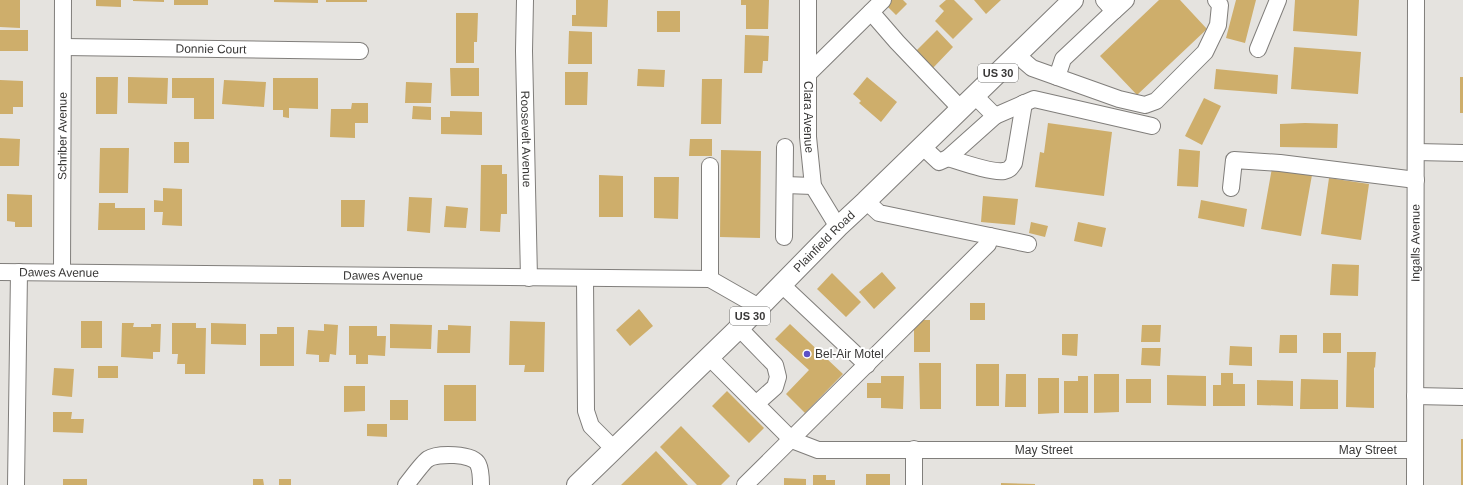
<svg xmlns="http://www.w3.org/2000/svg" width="1463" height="485" viewBox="0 0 1463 485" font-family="Helvetica,sans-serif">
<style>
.building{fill:#ceae6b}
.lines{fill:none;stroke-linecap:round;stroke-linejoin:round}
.minor-casing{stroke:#807e7b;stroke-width:18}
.major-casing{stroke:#807e7b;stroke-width:22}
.minor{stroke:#fff;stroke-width:16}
.major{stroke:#fff;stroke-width:20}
.poi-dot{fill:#5b50c8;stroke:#fff;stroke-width:1.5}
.labels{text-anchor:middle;stroke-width:4;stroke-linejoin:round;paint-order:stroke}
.shield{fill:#fff;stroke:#747473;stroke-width:1}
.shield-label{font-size:11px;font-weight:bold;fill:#393837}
.street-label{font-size:12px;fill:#393837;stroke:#fff}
.poi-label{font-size:12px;fill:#393837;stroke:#fff;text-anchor:start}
</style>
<rect width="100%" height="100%" fill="#e5e3df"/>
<!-- building -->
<path class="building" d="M0,0h20v28l-20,-1z
M96,0h25v7l-25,-1z
M133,0h31v2l-31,-1z
M174,0h34v5h-34z
M274,0h44v3l-44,-1z
M326,0h41v2h-41z
M576,0h32l-1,27 -35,-1v-11h4z
M741,0h28l-1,29h-22v-24h-5z
M889,0h14l4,4 -11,11 -11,-11z
M946,0h8l19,19 -20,20 -18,-18 9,-10 -5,-5z
M974,0h27l-15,14z
M1159,0h21l27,29 -70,66 -37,-39z
M1236,0h20l-11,43 -19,-5z
M1295,0h64l-2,36 -64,-5z
M657,11h23v21h-23z
M456,13h22l-1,29h-3v21h-18z
M0,30h28v21h-28z
M937,30l16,17 -21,22 -17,-17z
M569,31l23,1v32h-24z
M745,35l24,1 -1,25h-5l-1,12h-18z
M1294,47l67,5 -3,42 -67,-5z
M450,68h29v28h-28z
M638,69l27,1 -1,17 -27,-1z
M1216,69l62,6 -1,19 -63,-5z
M565,72h23l-1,33h-22z
M96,77h22l-1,37h-21z
M128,77l40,1 -1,26 -39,-1z
M867,77l30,25 -16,20 -22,-19 2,-2 -8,-7z
M1460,77h3v36h-3z
M172,78h42v41h-20v-21h-22z
M273,78h45v31l-29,-1v10l-6,-1v-7h-10z
M702,79h20l-1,45h-20z
M0,80l23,1v26h-10v7h-13z
M224,80l42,2 -2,25 -42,-3z
M406,82l26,1 -1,20h-26z
M1204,98l17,8 -19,39 -17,-9z
M352,103h16v20h-13v15l-25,-1 1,-28h20z
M413,106l18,1v13l-19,-1z
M450,111l32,1v23l-41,-1v-17h9z
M1048,123l64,9 -8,64 -69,-9 5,-35 4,1z
M1305,123l33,1 -1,24 -57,-1v-23z
M0,138l20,1 -1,27h-19z
M690,139h22v17h-23z
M174,142h15v21h-15z
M100,148h29l-1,45h-29z
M1179,149l21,2 -2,36 -21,-1z
M721,150l40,1 -1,87 -40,-1z
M481,165h21v9h5v40h-6l-1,18 -20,-1z
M1272,168l40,7 -11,61 -40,-7z
M599,175l24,1v41h-24z
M654,177h25l-1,42 -24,-1z
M1329,178l40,6 -8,56 -40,-6z
M163,188l19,1v37l-20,-1 1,-13h-9v-12l9,1z
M7,194l25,1v32h-17v-5l-8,-1z
M983,196l35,3 -3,26 -34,-3z
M409,197l23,1 -2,35 -23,-2z
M341,200h24l-1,27h-23z
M1201,200l46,9 -3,18 -46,-9z
M99,203h16v5h30v22h-47z
M446,206l22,2 -2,20 -22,-1z
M1031,222l17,4 -3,11 -16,-4z
M1078,222l28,6 -4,19 -28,-6z
M1332,264l27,1 -1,31 -28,-1z
M882,272l14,16 -22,21 -15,-17z
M832,273l29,29 -15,15 -29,-28z
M970,303h15v17h-15z
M639,309l14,17 -23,20 -14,-16z
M914,320h16v32h-16z
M81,321h21v27h-21z
M510,321l35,1 -1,50h-20l1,-7h-16z
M122,323h12l-1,4h18v-3h10l-1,28h-7v7l-32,-2z
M172,323h24v5h10l-1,46h-20v-10h-8l1,-10h-6z
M211,323l35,1v21l-35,-1z
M324,324l14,1 -2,30 -6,-1 -1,8h-10v-7l-13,-1 2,-24 16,1z
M390,324l42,1 -1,24 -41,-1z
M790,324l53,50 -38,39 -19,-19 23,-24 -34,-31z
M448,325l23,1 -1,27h-33l1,-23h10z
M1142,325h19l-1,17h-19z
M349,326h28v10h9l-1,20 -17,-1v9h-12v-9h-7z
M277,327h17v39h-34v-32h17z
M1323,333h18v20h-18z
M1062,334h16l-1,22 -15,-1z
M1280,335h17v18h-18z
M1230,346l22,1v19l-23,-1z
M1142,348h19l-1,18 -19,-1z
M1347,352h29l-1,16 -1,-1v41l-28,-1z
M919,363h22v46h-21z
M976,364h23v42h-23z
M98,366h20v12h-20z
M54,368l20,1 -2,28 -20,-2z
M1221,373h12v11h12v22h-32v-21h8z
M1006,374h20v33h-21z
M1094,374h25v38l-25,1z
M1167,375l39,1v30l-39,-1z
M881,376h23l-1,33 -22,-1v-10h-14v-15h14z
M1078,376h10v37h-24v-32h14z
M1038,378h21v35l-21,1z
M1126,379h25v24h-25z
M1301,379l37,1v29h-38z
M1257,380l36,1v25l-36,-1z
M444,385h32v36h-32z
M344,386h21v25l-21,1z
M727,391l37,37 -15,15 -37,-37z
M390,400h18v20h-18z
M53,412h19l-1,7h13l-1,14 -30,-1z
M367,424h20v13l-20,-1z
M681,426l49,50 -9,9h-24l-37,-38z
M1461,439h2v46h-2z
M656,451l32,34h-67z
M866,474h24v11h-24z
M813,475h13v5h9v5h-22z
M784,478l22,1v6h-22z
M63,479h24v6h-24z
M253,479h10l1,6h-11z
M279,479h12v6h-12z
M1001,483l34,1v1h-34z"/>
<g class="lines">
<!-- minor casing -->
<g class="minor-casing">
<g id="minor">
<path id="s1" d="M525,0l-1,51 5,227"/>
<path id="s2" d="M808,0v137l5,49 25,41"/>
<path d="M1104,0l10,11 12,-11"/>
<path d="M871,12l26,30 64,67"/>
<path id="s3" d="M63,47l297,4"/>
<path d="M1258,49l20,-49"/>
<path d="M1017,55l15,13 87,31 26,6 11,-4 49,-49 13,-27 2,-20 -4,-5"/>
<path d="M808,74l75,-74"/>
<path d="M1057,77l6,-18 51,-48"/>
<path d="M975,96l20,20 39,-17 118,27"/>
<path d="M923,147l16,15 9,-4 47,-42"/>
<path d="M1416,152l47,1"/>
<path d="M948,158c13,4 44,15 56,13 6,-1 7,-4 10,-8l10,-60"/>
<path d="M785,185l28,1"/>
<path d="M1231,188l3,-28 46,3 136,17"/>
<path d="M866,201l13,12 149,31"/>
<path d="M784,237l1,-90"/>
<path id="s4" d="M0,272l710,7 49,28"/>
<path id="s5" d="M62,272l1,-272"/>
<path d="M585,279l1,132 5,15 23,23"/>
<path d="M710,279v-113"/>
<path d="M782,285l85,80"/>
<path d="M739,328l36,37 3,12 -3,10 -19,17"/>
<path id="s6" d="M709,357l83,83 26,10h596"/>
<path d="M1415,396l48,1"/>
<path d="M16,485l3,-213"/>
<path d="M406,485c5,-6 17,-23 22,-26 9,-6 45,-6 50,5 3,6 3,14 3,21"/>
<path d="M745,485l243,-241 2,-8"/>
<path d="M914,485v-36"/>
<path id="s7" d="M1415,485l1,-485"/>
</g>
</g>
<!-- major casing -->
<g class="major-casing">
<g id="major">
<path id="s8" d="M577,485l162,-157 99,-101 28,-26 207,-201"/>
</g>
</g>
<!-- minor -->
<use href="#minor" class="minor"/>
<!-- major -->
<use href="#major" class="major"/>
</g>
<!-- markers -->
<circle class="poi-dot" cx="807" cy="354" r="4"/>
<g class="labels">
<!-- shield labels -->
<g class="shield">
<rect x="978" y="64" width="40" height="18" rx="3"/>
<rect x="730" y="307" width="40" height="18" rx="3"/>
</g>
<g class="shield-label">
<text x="998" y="77">US 30</text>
<text x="750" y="320">US 30</text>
</g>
<!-- street labels -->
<g class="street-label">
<text dy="4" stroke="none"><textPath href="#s3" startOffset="148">Donnie Court</textPath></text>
<text dy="4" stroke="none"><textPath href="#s2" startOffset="117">Clara Avenue</textPath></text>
<text dy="4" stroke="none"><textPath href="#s5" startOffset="136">Schriber Avenue</textPath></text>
<text dy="4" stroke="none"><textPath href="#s1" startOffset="139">Roosevelt Avenue</textPath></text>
<text dy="4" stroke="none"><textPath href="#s8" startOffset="347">Plainfield Road</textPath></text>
<text dy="4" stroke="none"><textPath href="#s7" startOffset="242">Ingalls Avenue</textPath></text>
<text dy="4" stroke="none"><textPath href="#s4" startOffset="59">Dawes Avenue</textPath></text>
<text dy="4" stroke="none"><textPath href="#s4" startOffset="383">Dawes Avenue</textPath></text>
<text dy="4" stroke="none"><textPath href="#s6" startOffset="371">May Street</textPath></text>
<text dy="4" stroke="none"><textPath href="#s6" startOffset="695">May Street</textPath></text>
</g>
<!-- poi labels -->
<g class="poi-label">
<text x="815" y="358">Bel-Air Motel</text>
</g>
</g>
</svg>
